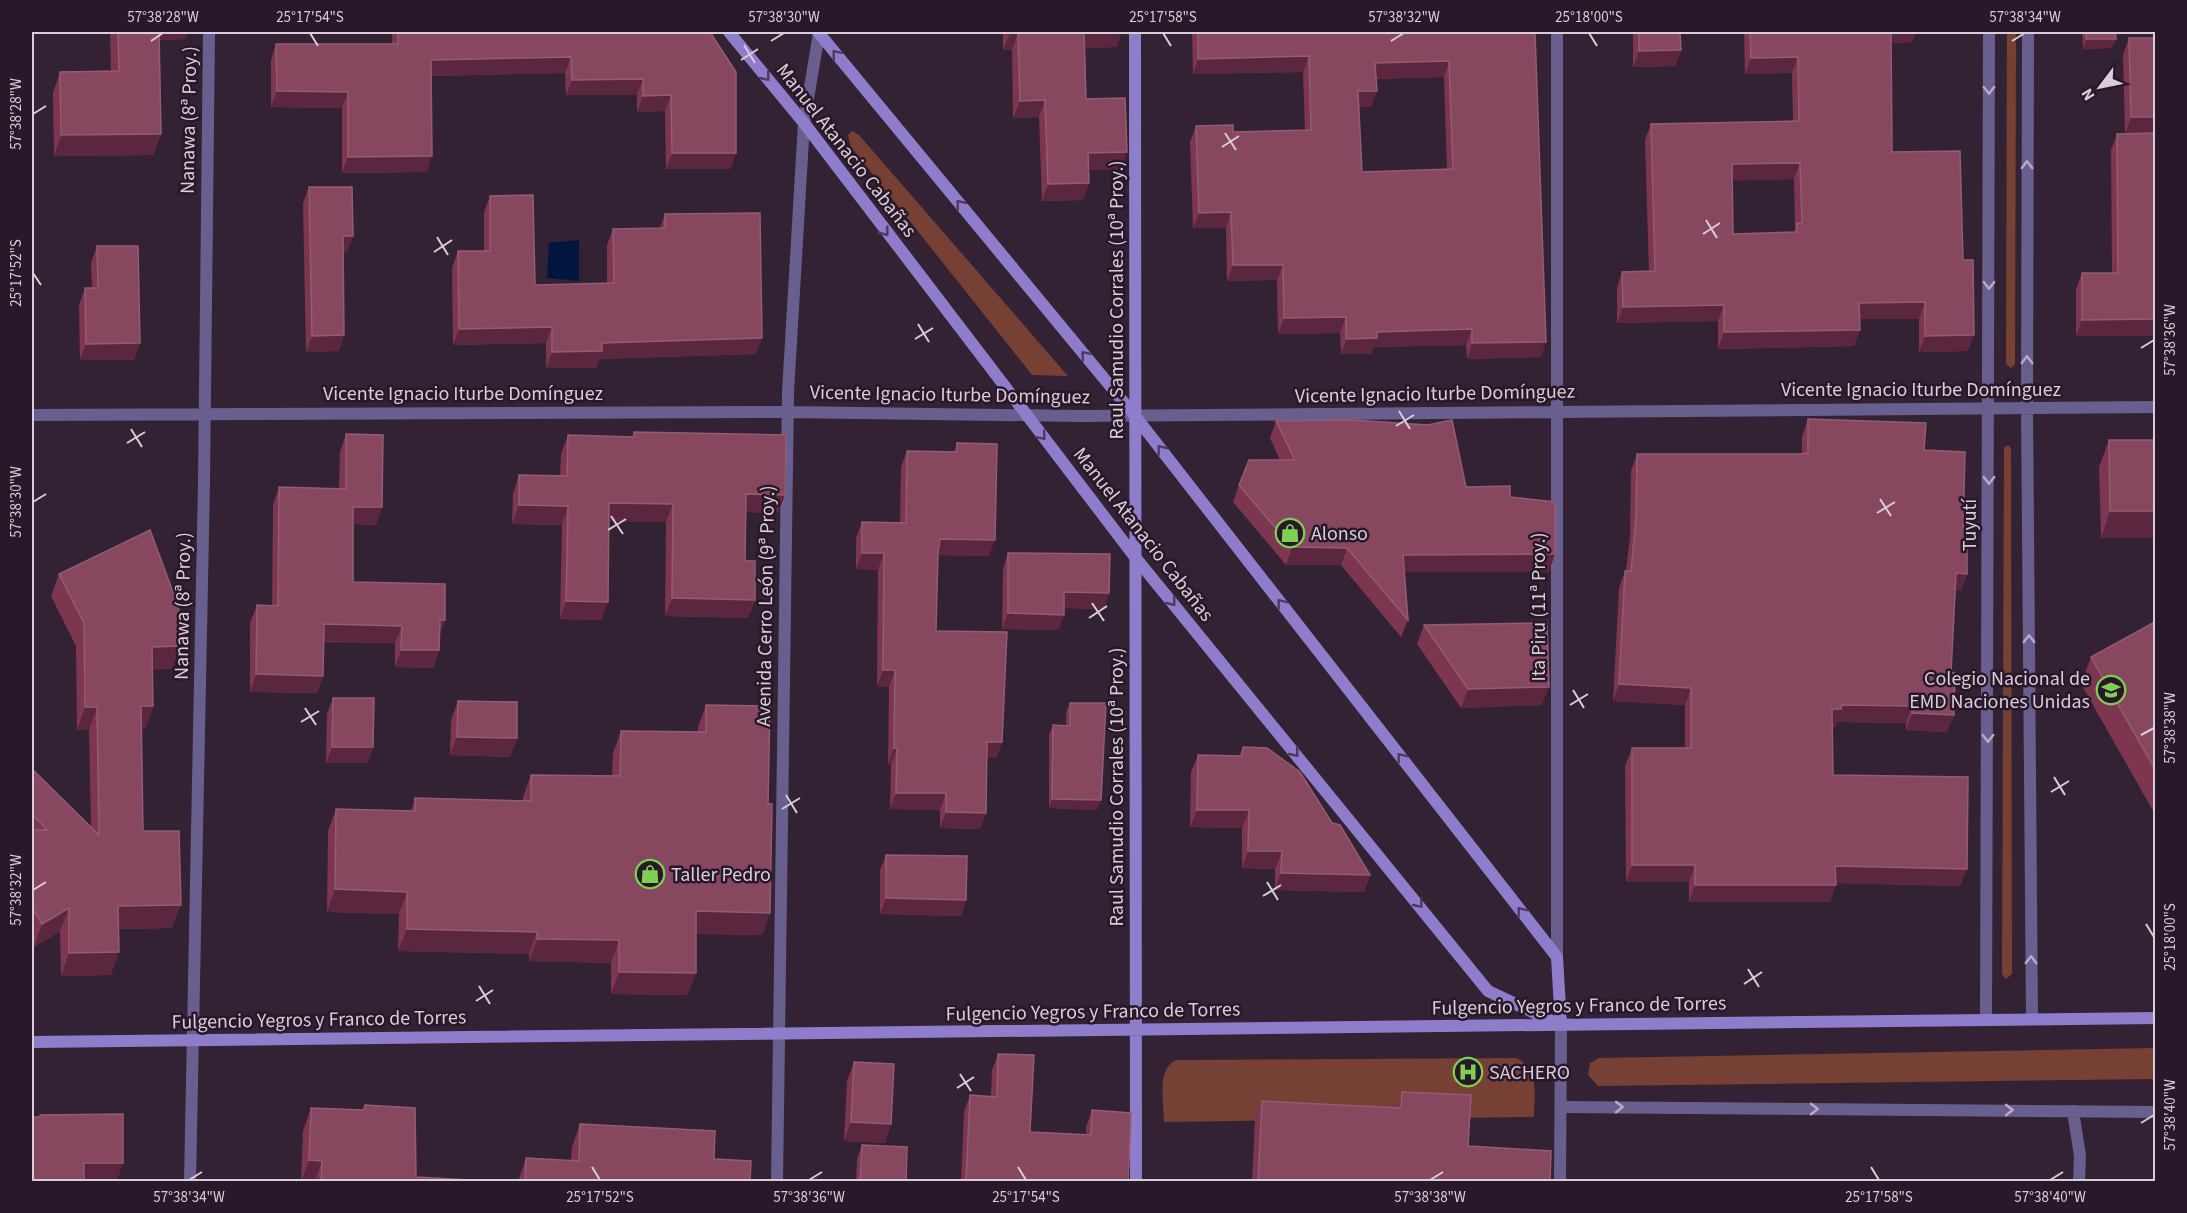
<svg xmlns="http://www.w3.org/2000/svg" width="2187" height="1213" viewBox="0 0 2187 1213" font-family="'Source Sans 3',sans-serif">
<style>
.green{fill:#764034}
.water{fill:#001640}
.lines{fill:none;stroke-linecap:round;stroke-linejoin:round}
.lane{stroke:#695f8f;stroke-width:12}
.street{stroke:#695f8f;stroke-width:12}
.secondary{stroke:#8d7dca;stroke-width:12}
.wall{fill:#7c3650;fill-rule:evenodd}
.shaded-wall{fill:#5b273e}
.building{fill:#86475f;stroke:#935c72;stroke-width:1.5;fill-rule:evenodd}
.oneway{stroke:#4c3b61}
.oneway2{stroke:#b7acc3}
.ticks{fill:none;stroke:#d9cdd9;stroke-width:2}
.labels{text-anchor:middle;stroke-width:5;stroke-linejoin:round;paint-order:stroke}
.street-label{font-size:20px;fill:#d9cdd9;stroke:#291829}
.poi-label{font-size:20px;fill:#d9cdd9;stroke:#291829;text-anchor:start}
.neatline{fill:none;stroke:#d9cdd9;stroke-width:2}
.ticks-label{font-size:15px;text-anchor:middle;fill:#d9cdd9}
</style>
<rect width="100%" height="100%" fill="#323"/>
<!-- green -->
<path class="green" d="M2007,32h9l-1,332 -4,4 -5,-4z
M852,131l7,4 209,241 -36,-1 -181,-228 -3,-12z
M2008,445l3,3 1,526 -6,5 -4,-5 2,-526z
M2155,1048v31l-557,7 -10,-11 2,-12 9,-5z
M1516,1058c24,10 18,37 18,59l-370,5c0,-18 -8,-53 12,-62z"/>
<!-- water -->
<path class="water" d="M579,240v41l-32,-3 2,-35z"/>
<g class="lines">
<!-- lane -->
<path class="lane" d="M1561,1107l595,5
M2073,1111l7,45 -1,26"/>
<!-- street -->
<path class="street" d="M2028,32l-1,376 5,611
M32,415l756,-3 292,4 1076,-9
M1557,957v-925
M1986,1020l3,-988
M190,1182l14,-700 5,-450
M777,1182l11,-790 16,-269 15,-90
M1560,1182l1,-157"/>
<!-- secondary -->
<path class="secondary" d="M729,32l75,91 331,434 353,434 70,33
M818,32l317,384 422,541 4,68
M1135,32l1,1150
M32,1042l2124,-24"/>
</g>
<!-- wall -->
<path class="wall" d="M110,32h78l-3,7 -26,1 2,94 -8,21 -99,1 -1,-63 7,-21 51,-1z
M392,32h318l21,137h-65l-1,-58 -28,1v-17h-71l-1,-22 -133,3 -5,96 -85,1v-65l-71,-1v-47l5,-16h116z
M1003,32h119l-6,15 -31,1 1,51 41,53 -6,17 -33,1 1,13 -6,17 -41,1 -3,-84 -26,1 -1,-68h-9z
M1192,32h343l6,325 -74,2 -1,-14 -93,2 -2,7h-30l-1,-21 -62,1 -1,-54 -50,1 -1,-53h-33l-3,-86 6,-16 37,6 72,-1 -2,-59 -110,2zM1444,77l3,92 -85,3 -3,-65h12l5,-28z
M1633,32h47l1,18 -6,16 -42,1z
M1744,32h172l-4,10 -21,1 1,109 71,108 5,91 -49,1v-33h-59l-6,27 -136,3v-28l-101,2v-35l5,-16h27l-4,-132 6,-16 142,-3 -1,-48 -47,1zM1794,179l1,49 -1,4 -61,2 -1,-54z
M2082,32h33l-3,16 -29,1z
M2129,38l27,298h-80v-47l6,-16h30l-1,-123 6,-16 8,-1 -2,-78z
M309,187l44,49 -6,16h-4l1,83 -5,16 -33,1 -3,-149z
M490,196l45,89 72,-2v-38l6,-16 47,-1 5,-14 91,140 -157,5 -3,9h-50v-25l-93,2 -1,-77 6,-17h26v-39z
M97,246l43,97 -6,17h-54l-1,-55 6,-17h7l-1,-25z
M1808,419l116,31 39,81 4,43 -6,17h-6l-4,81 3,43 -7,17 -41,-2v-7l-69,-1 -2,5h-3l1,48 134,94 -7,17 -124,-3 -6,19h-141v-20h-63l-1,-116 7,-18h53v-43l-72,-4 6,-113 6,-17h1l4,-35 1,-65 6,-17h165v-18z
M1276,421l190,66 44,10 39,75h-145l4,48 -7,17 -60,-72h-55l-53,-63 6,-17 41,-25 -10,-22z
M634,432l144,81 -32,-1 -1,49 10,39 -7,18 -83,-2 1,-94 -57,-1 -1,81 -7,18 -41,-1 2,-94 -50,-1 1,-30 6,-19 41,1 1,-22 7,-19 65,2z
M346,434l30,91 -23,-1v58l92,38 -5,13 -1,17 -6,18 -38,-1v-24l-71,-1 -1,34 -6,17 -67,-1v-69l7,-18 15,1 1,-101 6,-18 60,2 1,-37z
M2109,440h47v98h-55l-2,-71z
M957,443l32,113 -51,-1 -2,76 66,111 -6,16h-10v55l-6,16 -40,-1v-18l-50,-1 1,-44 -3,-1 1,-77 -12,-1 1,-116 -22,-1v-31l6,-16 38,1 1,-56 6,-16 47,1z
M1008,553l96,56 -40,-1v7l-6,15 -56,-1 1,-60z
M59,574l121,72 -8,23h-19v37l-8,23h-3l1,102 29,97 -53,1 -8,46 -50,1 -1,-45 -26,16 -2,-4v-174l59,57 -2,-96h-12l-1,-84 -25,-50z
M1424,625l118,80 -81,3 -44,-64z
M2156,627v189l-75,-132 10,-27z
M333,698l40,49 -5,16h-42l1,-49z
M458,701l59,37 -7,19 -60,-2 1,-35z
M1070,703l27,107 -48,-2v-73l4,-10 13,1v-14z
M706,705l62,99 2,109 -8,22 -66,-1 -8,61 -77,-1v-31l-82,-2v-7l-131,-3 1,-37 -72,-2 1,-81 8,-22 75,2 4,-13 108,3v-4l8,-22 81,1 1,-23 8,-22 77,1v-5z
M1243,747l89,76 38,52 -6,17 -89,-2v-21l-33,-1v-40l-52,-1 1,-55 7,-17 41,1z
M886,855l80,45 -5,16 -81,-2v-44z
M998,1054l32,78 56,3v-8l6,-17 36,72h-167l3,-70 6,-17 21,1 1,-26z
M854,1062l37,62 -6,19 -41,-2 3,-60z
M1402,1092l66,54 82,36h-298l3,-64 7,-17 134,7z
M365,1105l51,72 88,5h-203l2,-51 8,-23 52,2z
M580,1124l134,35 36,23h-232l8,-24 45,3 1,-14z
M862,1145l44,37h-50l1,-23z"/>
<!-- shaded-wall -->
<path class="shaded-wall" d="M154,32h34l-3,7 -34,1z
M1084,32h38l-6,15 -38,1z
M1889,32h27l-4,10 -27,1z
M1010,33h8l-6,17h-9z
M2086,39h30l-4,9 -29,1z
M1681,50l-6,16 -42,1 6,-16z
M1309,56l-6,16 -110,2 5,-15z
M571,57l-6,16 -139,3 5,-16z
M1798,57l-6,16 -47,1 6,-16z
M1449,61l-5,16 -74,2 5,-16z
M643,79l-6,16h-71l6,-15z
M277,91l71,1 -6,16 -71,-1z
M1358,91h19l-6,16h-18z
M671,95l-6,16 -28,1 6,-16z
M1045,100l-6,17 -26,1 7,-17z
M2131,117h25v16l-31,1z
M161,134l-8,21 -99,1 7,-21z
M1127,152l-6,17 -39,1 6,-17z
M672,153h64l-5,16h-65z
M432,156l-5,16 -85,1 6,-16z
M1800,163l-6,16 -68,2 6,-17z
M1089,183l-6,17 -41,1 6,-17z
M1231,212l-5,16h-33l6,-15z
M343,236h10l-6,16h-10z
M1233,265h50l-6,15 -50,1z
M1925,302l-6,17h-66l6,-16z
M1724,305l-6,16 -101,2 6,-16z
M1346,317l-6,16 -62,1 6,-16z
M2156,319v17h-80l6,-16z
M552,327l-6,16 -93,2 6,-16z
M1472,329l-6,16 -93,2 -2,7h-30l5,-15 31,-7z
M1860,330l-6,16 -136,3 6,-17z
M344,335l-5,16 -33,1 6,-16z
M1974,335l-6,16 -49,1 6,-16z
M762,338l-6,16 -157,5 -3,9h-50l6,-16 50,-9z
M1546,342l-5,15 -74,2 5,-16z
M140,343l-6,17h-54l6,-16z
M746,494l39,1 -7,18 -39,-1z
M609,503l64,1 -7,18 -63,-1z
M519,505l49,1 -6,19 -50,-1z
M353,507h29l-6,18 -29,-1z
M2110,511h46v27h-55z
M940,539l55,1 -6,16 -55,-1z
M1292,547l55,1 -6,17h-55z
M862,553h22l-6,17 -22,-1z
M1555,554l-6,18h-152l6,-17z
M1956,573l11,1 -6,17h-11z
M1064,592l45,1 -5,16 -45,-1z
M672,598l83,2 -7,18 -83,-2z
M566,601l42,1 -7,18 -41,-1z
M1008,613l56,2 -6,15 -56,-1z
M440,620h5l-7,17z
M324,624l78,2 -7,17 -77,-2z
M180,646l-8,23 -28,1 8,-23z
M401,650h38l-6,18 -38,-1z
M883,670h12l-6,17 -12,-1z
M256,674l67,2 -6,17 -67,-1z
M1619,684l72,4 -6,17 -72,-4z
M1549,687l-7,18 -81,3 7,-19z
M1842,705l70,1 -6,17 -69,-1 -2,5 -9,-1 6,-17z
M141,706h12l-8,23h-12z
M85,707h12l-8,23h-12z
M1912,713l42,2 -7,17 -41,-2z
M457,737l60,1 -7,19 -60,-2z
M987,742h15l-6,16h-15z
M332,747h41l-5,16h-42z
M894,748h3l-6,17 -3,-1z
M896,793h50l-6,17 -50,-1z
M1052,799l49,1 -4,10 -48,-2z
M1197,810h52l-7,18 -52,-1z
M946,812l40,1 -6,16 -40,-1z
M1248,851h34l-7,18 -33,-1z
M1632,865h63l-6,17h-63z
M1835,866l132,3 -7,17 -131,-3z
M1281,873l89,2 -6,17 -89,-2z
M1695,885h141l-6,17h-141z
M335,889l72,3 -8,22 -72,-2z
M886,898l80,2 -5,16 -81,-2z
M181,905l-9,23 -62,1 8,-23z
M69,908l-9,23 -26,16 8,-23z
M696,911l74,2 -8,22 -74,-1z
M407,929l130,3 -8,22 -131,-3z
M537,939l82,1 -8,23 -82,-2z
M119,952l-8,23 -50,1 8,-23z
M619,972l77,1 -8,22 -77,-1z
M851,1122l40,2 -6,19 -41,-2z
M309,1160l13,1 -7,21h-14z
M84,1163h39l-6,18 -39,-1z"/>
<!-- building -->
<path class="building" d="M118,32h41l2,102 -100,1 -1,-63 59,-1z
M398,32h312l26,40v81h-64l-1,-58 -28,1v-17l-71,1 -1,-23 -140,3 1,96 -84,1v-65l-71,-1 -1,-47h122z
M1010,32h74l2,67 39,-1 2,54 -39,1 1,30 -41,1 -3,-84 -25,1 -2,-68h-8z
M1198,32h337l11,310 -74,1v-14l-95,3v6l-31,1v-22l-62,1 -1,-53h-50l-2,-53 -32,1 -3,-87 37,-1v7l78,-2 -2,-74 -111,3zM1449,61l4,108 -91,3 -4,-81h19l-2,-28z
M1639,32h41l1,18 -42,1z
M1750,32h141l1,120 68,-1 3,109h10l1,75 -49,1v-34l-66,1 1,27 -136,2v-27l-101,2 -1,-35 33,-1 -4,-147 148,-3 -1,-64 -47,1zM1800,163l2,60h-5v9l-64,2 -1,-70z
M2086,32h29l1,7h-30z
M2129,38h27v79h-25z
M2156,133v186l-74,1v-47h36l-1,-139z
M309,187h43l1,49h-10l1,99 -32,1z
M533,195l2,90 79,-2 -1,-54 52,-1v-14l95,-1 2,125 -160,5v8l-50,1v-25l-93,2 -1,-78h32v-55z
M97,246h41l2,97 -54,1 -1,-56h13z
M1808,419l118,4 -2,27 41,2 -2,79 4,1v42l-11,-1 -5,99 4,1 -1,42 -42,-2v-7l-70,-1 -1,4h-9l1,66 135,2 -1,92 -132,-3 1,19h-141v-20h-63v-117h59v-60l-72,-4 6,-113h6l5,-53 1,-64h162l9,-1z
M1352,420l76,5 24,-5 14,67 44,-1v11l45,5v52l-152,1 5,65 -61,-72 -55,-1 -53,-62 10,-25h46l-19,-39z
M634,432l152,3 -1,60 -39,-1 -1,67h10v39l-83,-2 1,-94 -64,-1 -1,99 -42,-1 2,-95 -49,-1v-30l48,1 1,-41 66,2z
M346,434l37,1 -1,72h-29v75l92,2v36h-5l-1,30h-38l1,-24 -78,-2 -1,52 -67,-2 1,-69 21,1 1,-119 67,2z
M2109,440h47v71h-46z
M957,443l40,1 -2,96 -55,-1 -2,13 -2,79 71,1 -5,110h-15l-1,71 -40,-1v-19h-50l1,-45h-3l1,-78h-12l1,-117h-22v-31l44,1 1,-72 50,1z
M150,530l23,62h5l2,54 -28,1 1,59h-12l2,125h36l2,74 -63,1 1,46 -50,1v-45l-27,16 -10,-17v-77h15l-15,-16v-45l67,66 -2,-128h-12l-1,-84 -25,-49z
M1008,553l102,1 -1,39 -45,-1v23l-56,-2z
M1547,623l2,64 -81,2 -44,-64z
M2153,623l3,4v144l-65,-114z
M333,698h41l-1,49h-41z
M458,701l59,1v36l-60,-1z
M1070,703h36l-5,97 -49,-1 1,-74 17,1z
M706,705l64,1 -2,98h4l-2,109 -74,-2v62l-77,-1v-32l-82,-1v-7l-130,-3v-37l-72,-3 1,-80 79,2v-13l116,3v-26l89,1 1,-45 85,1z
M1243,747l24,1 33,24 32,51 8,2 30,50 -89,-2 1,-22h-34l1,-41h-52l1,-55 44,1z
M886,855l81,1 -1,44 -80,-2z
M998,1054l36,1 -4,77 61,3 1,-25 39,3 -3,69h-162l4,-87 27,2z
M854,1062l40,2 -3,60 -40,-2z
M1402,1092l69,3 -3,51 83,5 -1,31h-292l4,-81 139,7z
M365,1105l50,3 1,69 89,5h-184l1,-21 -13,-1 2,-52 53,2z
M123,1114v49h-39v19h-52v-65h8v-2z
M580,1124l135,7 -1,28 37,2 -1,21h-225l1,-24 53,3z
M862,1145l45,2 -1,35h-46z"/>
<!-- one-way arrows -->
<defs><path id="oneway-chevron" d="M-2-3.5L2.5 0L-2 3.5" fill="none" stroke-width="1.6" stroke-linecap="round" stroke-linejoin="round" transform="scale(1.5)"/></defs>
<g class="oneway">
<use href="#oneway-chevron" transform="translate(836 54) rotate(-130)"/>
<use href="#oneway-chevron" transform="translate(766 77) rotate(51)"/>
<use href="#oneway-chevron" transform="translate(960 204) rotate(-130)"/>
<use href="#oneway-chevron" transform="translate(885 232) rotate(53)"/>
<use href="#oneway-chevron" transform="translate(1085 355) rotate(-130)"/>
<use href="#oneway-chevron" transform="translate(1042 436) rotate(50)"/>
<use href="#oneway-chevron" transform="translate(1161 449) rotate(-128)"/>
<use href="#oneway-chevron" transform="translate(1172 602) rotate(51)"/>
<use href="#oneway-chevron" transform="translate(1281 603) rotate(-128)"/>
<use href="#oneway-chevron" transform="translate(1295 753) rotate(51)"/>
<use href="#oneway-chevron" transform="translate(1401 757) rotate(-128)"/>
<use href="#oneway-chevron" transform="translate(1419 904) rotate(51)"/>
<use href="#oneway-chevron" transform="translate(1521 911) rotate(-128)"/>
</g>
<g class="oneway2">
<use href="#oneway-chevron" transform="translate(1989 90) rotate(90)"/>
<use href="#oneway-chevron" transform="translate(2027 165) rotate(-90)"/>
<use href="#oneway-chevron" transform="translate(1989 285) rotate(90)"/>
<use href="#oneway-chevron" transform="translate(2027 360) rotate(-90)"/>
<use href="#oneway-chevron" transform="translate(1989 480) rotate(90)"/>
<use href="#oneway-chevron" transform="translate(2029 639) rotate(-90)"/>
<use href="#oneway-chevron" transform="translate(1988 738) rotate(90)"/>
<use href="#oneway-chevron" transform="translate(2031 960) rotate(-90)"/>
<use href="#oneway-chevron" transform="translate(1619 1107)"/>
<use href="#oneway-chevron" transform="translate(1814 1109)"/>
<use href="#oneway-chevron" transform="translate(2009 1110)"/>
</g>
<!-- ticks -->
<path class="ticks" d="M310,33l8,13M1163,33l8,13M1589,33l8,13M151,41l12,-8M771,41l13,-8M1391,41l13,-8M2012,41l13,-8M744,45l11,18M741,60l17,-11M33,114l13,-8M1225,133l11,17M1222,147l17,-11M1706,220l11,18M1703,234l17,-11M437,237l11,18M434,252l18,-12M33,273l8,12M918,324l11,18M915,339l18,-11M2141,348l13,-8M1399,411l11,18M1396,426l18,-11M131,429l11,18M127,443l18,-11M1880,499l11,17M33,502l13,-8M1877,513l18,-11M611,516l12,18M608,530l18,-11M1092,603l12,18M1089,618l18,-12M1573,690l11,18M1570,705l18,-11M305,708l11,17M301,722l18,-11M2141,735l13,-7M2054,777l11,18M2051,792l18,-11M786,795l11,18M782,809l18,-11M1267,882l11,18M33,890l13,-8M1263,896l18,-11M2146,924l8,13M1748,969l11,18M1744,984l18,-12M479,986l11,18M476,1001l17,-11M960,1074l11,17M957,1088l17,-11M2141,1123l13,-8M592,1167l8,13M1018,1167l8,13M1871,1167l8,13M189,1180l13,-8M809,1180l13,-8M1430,1180l13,-8M2050,1180l13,-8"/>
<!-- icons -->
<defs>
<g id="shop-ring" transform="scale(1.5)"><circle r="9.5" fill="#291829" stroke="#7fd052" stroke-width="1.5"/><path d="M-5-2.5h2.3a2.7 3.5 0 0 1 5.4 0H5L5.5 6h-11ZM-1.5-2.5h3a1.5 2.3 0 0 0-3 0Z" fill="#7fd052"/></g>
<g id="school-ring" transform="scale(1.5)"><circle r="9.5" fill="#291829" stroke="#7fd052" stroke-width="1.5"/><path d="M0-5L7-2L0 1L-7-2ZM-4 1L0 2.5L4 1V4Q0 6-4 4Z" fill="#7fd052"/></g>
<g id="hospital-ring" transform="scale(1.5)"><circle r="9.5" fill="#291829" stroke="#7fd052" stroke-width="1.5"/><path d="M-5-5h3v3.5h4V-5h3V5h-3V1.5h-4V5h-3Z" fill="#7fd052"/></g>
</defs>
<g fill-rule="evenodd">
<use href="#shop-ring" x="1290" y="533"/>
<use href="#school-ring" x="2111" y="690"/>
<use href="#shop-ring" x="650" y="874"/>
<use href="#hospital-ring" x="1468" y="1072"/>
</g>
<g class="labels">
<!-- street labels -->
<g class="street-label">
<text transform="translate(188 120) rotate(-89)" y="7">Nanawa (8ª Proy.)</text>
<text transform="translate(847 150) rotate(52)" y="7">Manuel Atanacio Cabañas</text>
<text transform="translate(1116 300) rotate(-90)" y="7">Raul Samudio Corrales (10ª Proy.)</text>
<text x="1921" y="396">Vicente Ignacio Iturbe Domínguez</text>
<text x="463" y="400">Vicente Ignacio Iturbe Domínguez</text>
<text transform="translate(1435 393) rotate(-1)" y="7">Vicente Ignacio Iturbe Domínguez</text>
<text transform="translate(950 394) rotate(1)" y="7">Vicente Ignacio Iturbe Domínguez</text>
<text transform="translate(1969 525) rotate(-90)" y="7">Tuyutí</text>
<text transform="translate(1144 534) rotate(52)" y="7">Manuel Atanacio Cabañas</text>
<text transform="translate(182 606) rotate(-89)" y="7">Nanawa (8ª Proy.)</text>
<text transform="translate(765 606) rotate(-89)" y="7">Avenida Cerro León (9ª Proy.)</text>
<text transform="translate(1538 607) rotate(-90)" y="7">Ita Piru (11ª Proy.)</text>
<text transform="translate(1116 787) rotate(-90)" y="7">Raul Samudio Corrales (10ª Proy.)</text>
<text transform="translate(1579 1005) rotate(-1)" y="7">Fulgencio Yegros y Franco de Torres</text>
<text transform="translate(1093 1011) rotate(-1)" y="7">Fulgencio Yegros y Franco de Torres</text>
<text transform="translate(319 1019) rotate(-1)" y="7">Fulgencio Yegros y Franco de Torres</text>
</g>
<!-- poi labels -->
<g class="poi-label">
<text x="1311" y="540">Alonso</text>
<text x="2090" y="685" text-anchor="end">Colegio Nacional de<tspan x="2090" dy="23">EMD Naciones Unidas</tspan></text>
<text x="671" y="881">Taller Pedro</text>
<text x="1489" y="1079">SACHERO</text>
</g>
</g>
<!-- border -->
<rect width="2187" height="1213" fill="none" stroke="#291829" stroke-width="66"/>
<!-- north arrow -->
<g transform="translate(2100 87) rotate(238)" stroke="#291829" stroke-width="4.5" paint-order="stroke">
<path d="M0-4.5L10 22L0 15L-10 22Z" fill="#d9cdd9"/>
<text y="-9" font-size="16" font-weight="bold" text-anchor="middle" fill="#d9cdd9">N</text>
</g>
<rect x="33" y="33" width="2121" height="1147" class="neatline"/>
<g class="ticks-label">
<text x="163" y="22">57°38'28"W</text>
<text x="310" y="22">25°17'54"S</text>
<text x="784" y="22">57°38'30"W</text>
<text x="1163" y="22">25°17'58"S</text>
<text x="1404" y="22">57°38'32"W</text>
<text x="1589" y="22">25°18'00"S</text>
<text x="2025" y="22">57°38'34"W</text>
<text transform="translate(16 114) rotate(-90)" y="5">57°38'28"W</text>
<text transform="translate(16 273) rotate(-90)" y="5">25°17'52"S</text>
<text transform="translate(2170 340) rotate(-90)" y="5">57°38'36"W</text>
<text transform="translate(16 502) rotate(-90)" y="5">57°38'30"W</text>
<text transform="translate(2170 728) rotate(-90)" y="5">57°38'38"W</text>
<text transform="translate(16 890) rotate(-90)" y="5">57°38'32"W</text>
<text transform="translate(2170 937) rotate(-90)" y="5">25°18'00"S</text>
<text transform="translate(2170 1115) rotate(-90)" y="5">57°38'40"W</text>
<text x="189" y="1202">57°38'34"W</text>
<text x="600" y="1202">25°17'52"S</text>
<text x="809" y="1202">57°38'36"W</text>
<text x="1026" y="1202">25°17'54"S</text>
<text x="1430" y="1202">57°38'38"W</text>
<text x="1879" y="1202">25°17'58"S</text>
<text x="2050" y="1202">57°38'40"W</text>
</g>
</svg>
